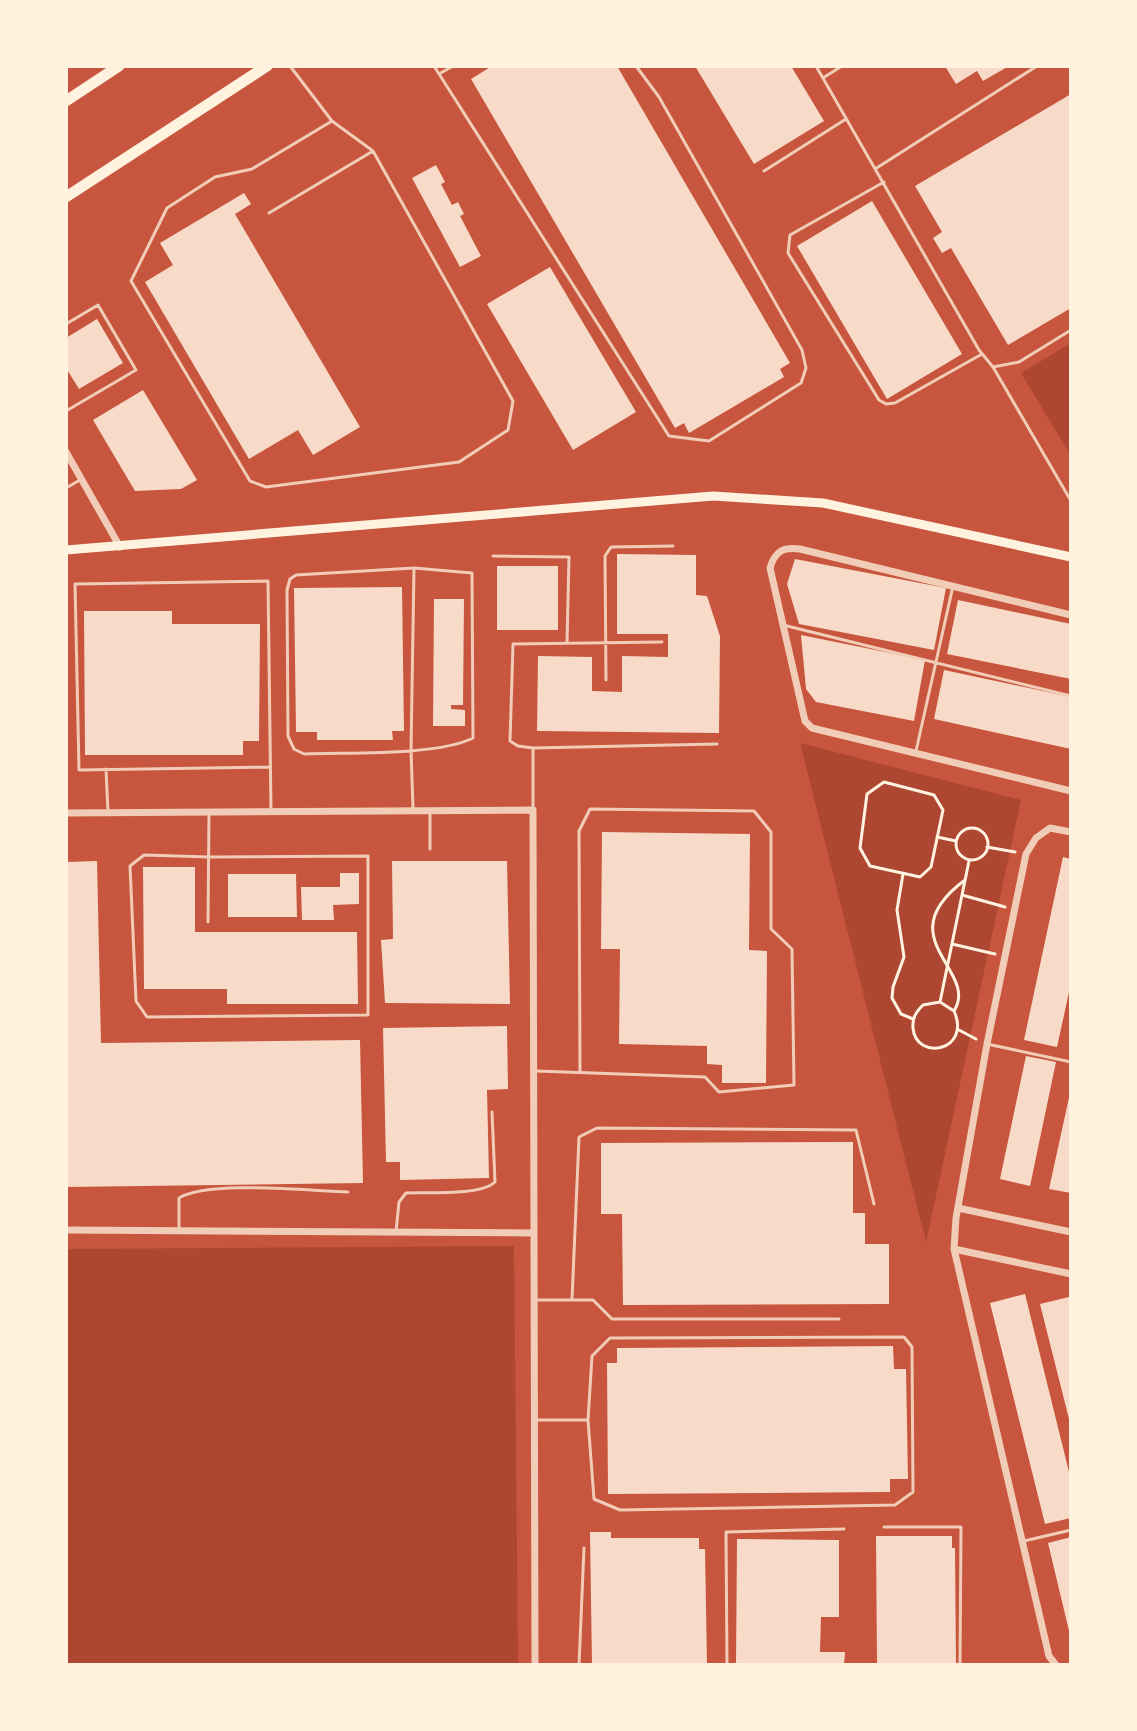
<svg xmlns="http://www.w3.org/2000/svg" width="1137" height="1731" viewBox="0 0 1137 1731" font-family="Karla,sans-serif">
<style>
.green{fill:#ae4732}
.building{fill:#f7dbc8}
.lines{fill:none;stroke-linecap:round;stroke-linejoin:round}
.path{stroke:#fff3e0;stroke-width:3}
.service{stroke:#f1ccb7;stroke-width:3}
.minor{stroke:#f1ccb7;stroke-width:7}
.secondary{stroke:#fff3e0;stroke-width:9}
.primary{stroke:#fff3e0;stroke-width:11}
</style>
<rect width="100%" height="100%" fill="#c8553d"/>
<!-- green -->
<path class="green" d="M1071,343v113l-50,-83z
M800,743l221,57 -95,442z
M514,1246l4,419h-452v-416z"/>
<!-- building -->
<path class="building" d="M492,66h125l173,297 -10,6 4,8 -95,56 -5,-10 -9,5 -204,-349z
M695,66h96l33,55 -70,43z
M945,66h64l-26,15 -6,-10 -21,13z
M1071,94v214l-63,37 -57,-97 -9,5 -9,-15 9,-6 -27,-46z
M436,165l9,17 -4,2 11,21 6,-3 6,12 -4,2 21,40 -21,11 -48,-89z
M244,193l7,11 -16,10 125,213 -47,28 -15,-25 -49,29 -104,-177 28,-17 -13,-22z
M872,201l90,153 -75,45 -90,-153z
M550,267l86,145 -63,38 -86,-146z
M97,319l26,44 -44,26 -13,-21v-30z
M143,390l54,90 -16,9 -46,2 -42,-71z
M617,554l79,1v40l11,1 13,40 -1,97 -182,-2 1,-75 54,1v34l30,1v-36l46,1v-23h-51z
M795,559l151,29 -12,62 -135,-26 -12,-40z
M497,566h61v64h-61z
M402,587l2,144h-12l1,9h-76v-8h-21l-2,-144z
M434,599h30l-1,106h-12v4l14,1v16h-32z
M958,600l113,24v55l-124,-25z
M84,611h88v13h88l-1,117h-16v14h-158z
M801,635l124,25 -11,61 -98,-19 -10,-13z
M944,670l127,27v52l-137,-30z
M602,832l148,2 -1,116 18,1 -1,132h-44v-18l-15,-1v-18l-88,-2 1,-95h-19z
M1063,857l8,2v124l-14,64 -33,-7z
M97,861l4,182 259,-3 3,143 -297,4v-325z
M392,861h115l3,143 -125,-1 -4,-63 12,-1z
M143,867h52v65h162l1,72h-131v-15h-83z
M340,873h19v31l-26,1 1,15h-32l-1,-33h39z
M228,874h68l1,43h-69z
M507,1026l1,63 -21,1 2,88 -89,2v-18h-14l-3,-134z
M1026,1056l30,6 -26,124 -30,-7z
M1070,1093h1v100l-22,-4z
M853,1142v71h12v31h24v60l-266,1 -1,-91h-21v-71z
M1025,1294l46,186v38l-26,6 -55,-221z
M1069,1297l2,7 -1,119 -30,-119z
M893,1346l1,23h12l2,110h-18v13l-282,2 -1,-131h10v-15z
M590,1532h21v6h88v11h6l2,116h-115z
M876,1536h76v12h3l1,117h-79z
M1071,1537v98h-1l-22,-92z
M737,1539l102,1v77h-18l-1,35h25l-1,13h-108z"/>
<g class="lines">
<!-- path -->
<path class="path" d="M884,782l50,13 9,15 -12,57 -11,10 -50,-11 -10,-18 7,-54z
M956 844a16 16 0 1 1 32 0a16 16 0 1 1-32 0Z
M937,837l19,4
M987,847l28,5
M903,874l-6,36 7,47 -11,30 -1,11 9,16 12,5
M962,895l43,12
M952,944l43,10
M940,1002l29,-141
M954,1011l-14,-9 -17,3c-7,7 -11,13 -10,23 3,34 59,23 41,-17 26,-41 -68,-72 11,-131
M959,1030l17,9"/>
<!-- service -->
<path class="service" d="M290,66l42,55 41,30 140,250 -5,29 -49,32 -193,25 -16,-6 -119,-200 36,-73 48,-31 37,-8 80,-48
M434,66l235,370 40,5 92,-58 5,-15 -4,-18 -143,-253 -23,-31
M816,66l163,284 14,17 26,-5 52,-32
M439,74l14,-8
M823,78l19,-12
M875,169l162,-103
M764,171l82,-52
M884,182l-94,53 -2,18 91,147 7,4 9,-1 87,-49
M269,213l104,-62
M66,324l32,-19 38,65 -70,41
M993,367l78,134
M66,488l14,-8
M493,556l76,1 -2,85
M783,625l288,71
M606,680l-1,-124 6,-9 62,-1
M533,748l-15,-2 -8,-5 3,-97 149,-2
M916,751l37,-165
M270,767l-191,3 -4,-186 193,-3 3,230
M106,769l2,44
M413,808l-2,-58 3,-182 58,5 1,165c-36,18 -125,14 -169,16l-10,-5 -6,-13 -1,-146 3,-11 6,-4 118,-7
M533,810v-62l184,-4
M430,811v38
M144,855l65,2 159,-1v159l-221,2 -11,-16 -6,-135z
M208,922l1,-109
M987,1044l84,18
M536,1071l169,6 14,15 75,-7 -2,-136 -21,-20v-97l-17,-21 -164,-2 -11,22 1,241
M179,1231v-33c30,-18 130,-7 169,-6
M396,1232l3,-30 7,-9c22,-1 74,3 89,-11l-3,-70
M534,1300h59l19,19h227
M572,1300l7,-163 18,-9 259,2 18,74
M536,1420h52l4,-64 18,-18 294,-1 8,10 1,145 -18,13 -275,5 -26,-11 -6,-79
M884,1527h77l-1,138
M1024,1541l47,-11
M579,1665l5,-117
M727,1665l-1,-133 118,-3"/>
<!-- minor -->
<path class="minor" d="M66,452l54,95
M1071,615l-271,-66c-17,-2 -25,2 -30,19l35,153 7,7 259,63
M66,813l467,-3 2,855
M958,1208l113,24
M66,1230l468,3
M954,1249l117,25
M1056,1665l-7,-9 -95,-407 2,-31 31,-174 39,-190 10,-16 14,-10 21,4"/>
<!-- secondary -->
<path class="secondary" d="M66,550l647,-54 110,7 248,54"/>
<!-- primary -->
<path class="primary" d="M66,101l53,-35
M66,197l201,-131"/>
</g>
<!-- border -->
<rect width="1137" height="1731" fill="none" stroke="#fff3e0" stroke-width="136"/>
</svg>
